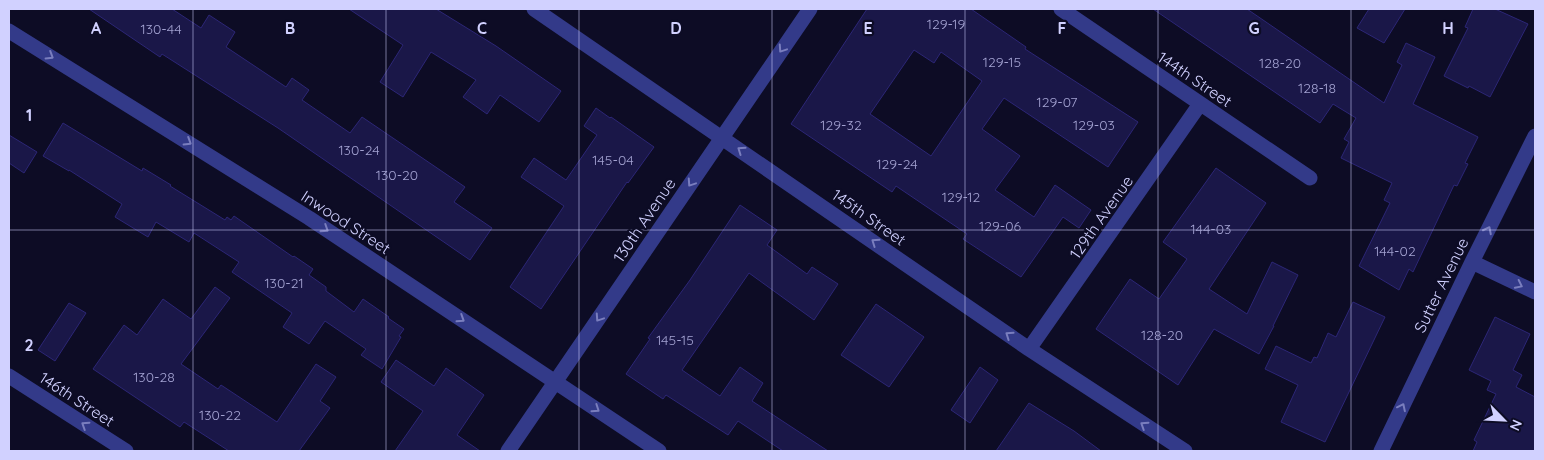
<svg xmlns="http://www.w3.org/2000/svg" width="1544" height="460" viewBox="0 0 1544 460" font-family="Quicksand,sans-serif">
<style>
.building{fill:#1a1748;stroke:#2c2676;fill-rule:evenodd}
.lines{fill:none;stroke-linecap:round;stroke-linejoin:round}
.minor{stroke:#333a89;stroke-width:15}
.oneway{stroke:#7a7ebe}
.grid{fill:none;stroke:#d1d1ff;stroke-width:1;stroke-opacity:0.55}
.labels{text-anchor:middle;stroke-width:4.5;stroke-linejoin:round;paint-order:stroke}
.number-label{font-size:14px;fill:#a3a2d1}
.street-label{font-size:16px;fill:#d1d1ff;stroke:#0d0c25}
.grid-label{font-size:16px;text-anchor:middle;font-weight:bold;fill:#d1d1ff;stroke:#0d0c25;stroke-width:4.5;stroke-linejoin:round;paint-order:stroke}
</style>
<rect width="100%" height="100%" fill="#0d0c25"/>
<!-- building -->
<path class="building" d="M89,9h83l29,19 8,-13 26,17 -9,15 60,40 6,-9 17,12 -7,10 48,33 12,-16 103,70 -11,15 38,26 -22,32 -192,-132 -116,-74 -2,3z
M349,9h87l60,37 65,45 -22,31 -39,-27 -13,19 -24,-17 13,-17 -45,-28 -28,45 -23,-15 23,-37z
M867,9h104l55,38 -1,2 113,73 -30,45 -104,-69 -22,31 38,27 -25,34 39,27 21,-32 36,25 -12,18 -16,-11 -42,60 -58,-38 4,-5 -71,-48 -4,6 -101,-68zM914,50l20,13 7,-11 41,29 -51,75 -61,-42z
M1153,9h94l137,94 18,-38 -5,-3 9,-19 29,14 -22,47 65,33 -13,26 3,1 -11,22 -3,-1 -41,87 -4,-3 -10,21 -40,-24 31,-63 -6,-3 8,-17 -51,-25 8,-16 -5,-3 12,-21 -23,-14 -13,19z
M1369,9h36l-21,34 -27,-15z
M1473,9h22l33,15 -38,73 -21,-11 -1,2 -24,-12 24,-48 -3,-1z
M596,108l14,10 1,-1 43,30 -26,36 -1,-1 -86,127 -31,-22 54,-81 -43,-29 13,-19 32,22 31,-45 -13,-9z
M63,123l79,48 1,-3 28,17 -1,1 55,34 2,-3 4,3 3,-4 59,41 1,-1 19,13 -4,6 17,12v4l28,21 9,-13 26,18 -1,1 16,11 -5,7 2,1 -19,32 -21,-14 5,-6 -41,-28 -16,23 -26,-17 9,-14 -60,-41 7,-10 -45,-29 -5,9 -33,-20 -8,15 -33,-20 7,-13 -53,-34v1l-26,-15z
M9,135l28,17 -13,21 -15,-10z
M1216,168l50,35 -57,86 38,25 25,-52 26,13 -25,51h1l-15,28 -45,-25 -36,56 -82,-56 34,-50 29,20 28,-40 -24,-17z
M740,205l37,25 -10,15 40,29 5,-7 26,17 -24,36 -65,-47 -67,97 38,26 20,-29 23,16 -11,18 76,50h-45l-45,-30 -10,14 -62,-40 -3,4 -37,-25 24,-35 -2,-1 42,-58z
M215,287l15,11 -49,66 37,25 3,-4 56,37 39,-58 20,13 -16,24 10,7 -31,43h-70l-45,-29 -4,5 -87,-58 31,-44 13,10 26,-36 28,20z
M1353,302l32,15 -60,125 -44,-20 17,-37 -33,-16 11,-23 35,17 3,-6 3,1 11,-25 8,4z
M69,303l17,10 -31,48 -17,-11z
M876,304l48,33 -35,50 -48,-32z
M1495,317l35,17 -17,36 9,5 -6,12 19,10v54h-62l4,-9 -3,-2 22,-46 -9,-4 4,-9 -22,-11z
M396,360l38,26 12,-18 38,27 -27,40 23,16h-85l28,-40 -42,-29z
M980,367l18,13 -28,43 -19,-13z
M1029,403l45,28 27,20h-105z"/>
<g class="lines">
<!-- minor -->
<path class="minor" d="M534,9l495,340 156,102
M1061,9l249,169
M9,31l300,187 350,233
M1472,262l63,30
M1029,349l171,-245
M9,376l117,75
M508,451l302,-442
M1381,451l91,-189 63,-126"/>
</g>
<!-- one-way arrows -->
<defs><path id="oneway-chevron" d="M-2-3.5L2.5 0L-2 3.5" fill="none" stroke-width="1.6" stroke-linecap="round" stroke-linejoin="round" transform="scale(1.25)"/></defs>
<g class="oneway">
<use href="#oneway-chevron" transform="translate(782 49) rotate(124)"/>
<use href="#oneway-chevron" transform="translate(50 56) rotate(32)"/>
<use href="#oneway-chevron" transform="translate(188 142) rotate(32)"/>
<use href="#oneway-chevron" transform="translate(741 150) rotate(-145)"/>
<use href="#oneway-chevron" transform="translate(691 183) rotate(124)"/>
<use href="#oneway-chevron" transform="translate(325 229) rotate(33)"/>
<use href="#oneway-chevron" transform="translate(1488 230) rotate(-63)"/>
<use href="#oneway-chevron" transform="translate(875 242) rotate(-145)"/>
<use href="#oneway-chevron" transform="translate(1519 285) rotate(26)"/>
<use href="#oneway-chevron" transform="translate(599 318) rotate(124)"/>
<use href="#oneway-chevron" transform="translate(461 319) rotate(33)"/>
<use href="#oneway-chevron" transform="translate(1009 335) rotate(-145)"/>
<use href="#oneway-chevron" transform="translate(1402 407) rotate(-64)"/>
<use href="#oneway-chevron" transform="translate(596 409) rotate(34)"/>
<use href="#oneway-chevron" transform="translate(85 425) rotate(-147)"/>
<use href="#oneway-chevron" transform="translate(1144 425) rotate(-147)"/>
</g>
<!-- grid -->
<path class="grid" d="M193,9v442M386,9v442M579,9v442M772,9v442M965,9v442M1158,9v442M1351,9v442M9,230h1526"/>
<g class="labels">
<!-- number labels -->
<g class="number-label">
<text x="946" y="29">129-19</text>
<text x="161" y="34">130-44</text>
<text x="1002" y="67">129-15</text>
<text x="1280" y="68">128-20</text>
<text x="1317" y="93">128-18</text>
<text x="1057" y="107">129-07</text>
<text x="841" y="130">129-32</text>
<text x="1094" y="130">129-03</text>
<text x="359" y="155">130-24</text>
<text x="613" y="165">145-04</text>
<text x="897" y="169">129-24</text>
<text x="397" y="180">130-20</text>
<text x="961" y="202">129-12</text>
<text x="1000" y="231">129-06</text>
<text x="1211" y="234">144-03</text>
<text x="1395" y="256">144-02</text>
<text x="284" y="288">130-21</text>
<text x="1162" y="340">128-20</text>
<text x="675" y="345">145-15</text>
<text x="154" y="382">130-28</text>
<text x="220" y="420">130-22</text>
</g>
<!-- street labels -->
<g class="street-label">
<text transform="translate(1195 79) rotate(34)" y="6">144th Street</text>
<text transform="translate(869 217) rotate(35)" y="6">145th Street</text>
<text transform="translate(1101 217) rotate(-55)" y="6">129th Avenue</text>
<text transform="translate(644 220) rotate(-56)" y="6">130th Avenue</text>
<text transform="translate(346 222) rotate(33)" y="6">Inwood Street</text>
<text transform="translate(1441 285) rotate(-64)" y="6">Sutter Avenue</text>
<text transform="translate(77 399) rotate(33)" y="6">146th Street</text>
</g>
</g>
<g class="grid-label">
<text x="96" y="34">A</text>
<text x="290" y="34">B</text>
<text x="482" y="34">C</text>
<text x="676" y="34">D</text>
<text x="868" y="34">E</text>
<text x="1062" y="34">F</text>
<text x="1254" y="34">G</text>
<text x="1448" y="34">H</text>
<text x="29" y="121">1</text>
<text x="29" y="351">2</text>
</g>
<!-- border -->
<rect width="1544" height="460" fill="none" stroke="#d1d1ff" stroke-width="20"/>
<!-- north arrow -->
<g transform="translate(1504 420) rotate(114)" stroke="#0d0c25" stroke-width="4" paint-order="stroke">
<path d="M0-4L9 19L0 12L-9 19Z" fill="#d1d1ff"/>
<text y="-8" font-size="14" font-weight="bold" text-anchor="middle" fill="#d1d1ff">N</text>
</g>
</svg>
